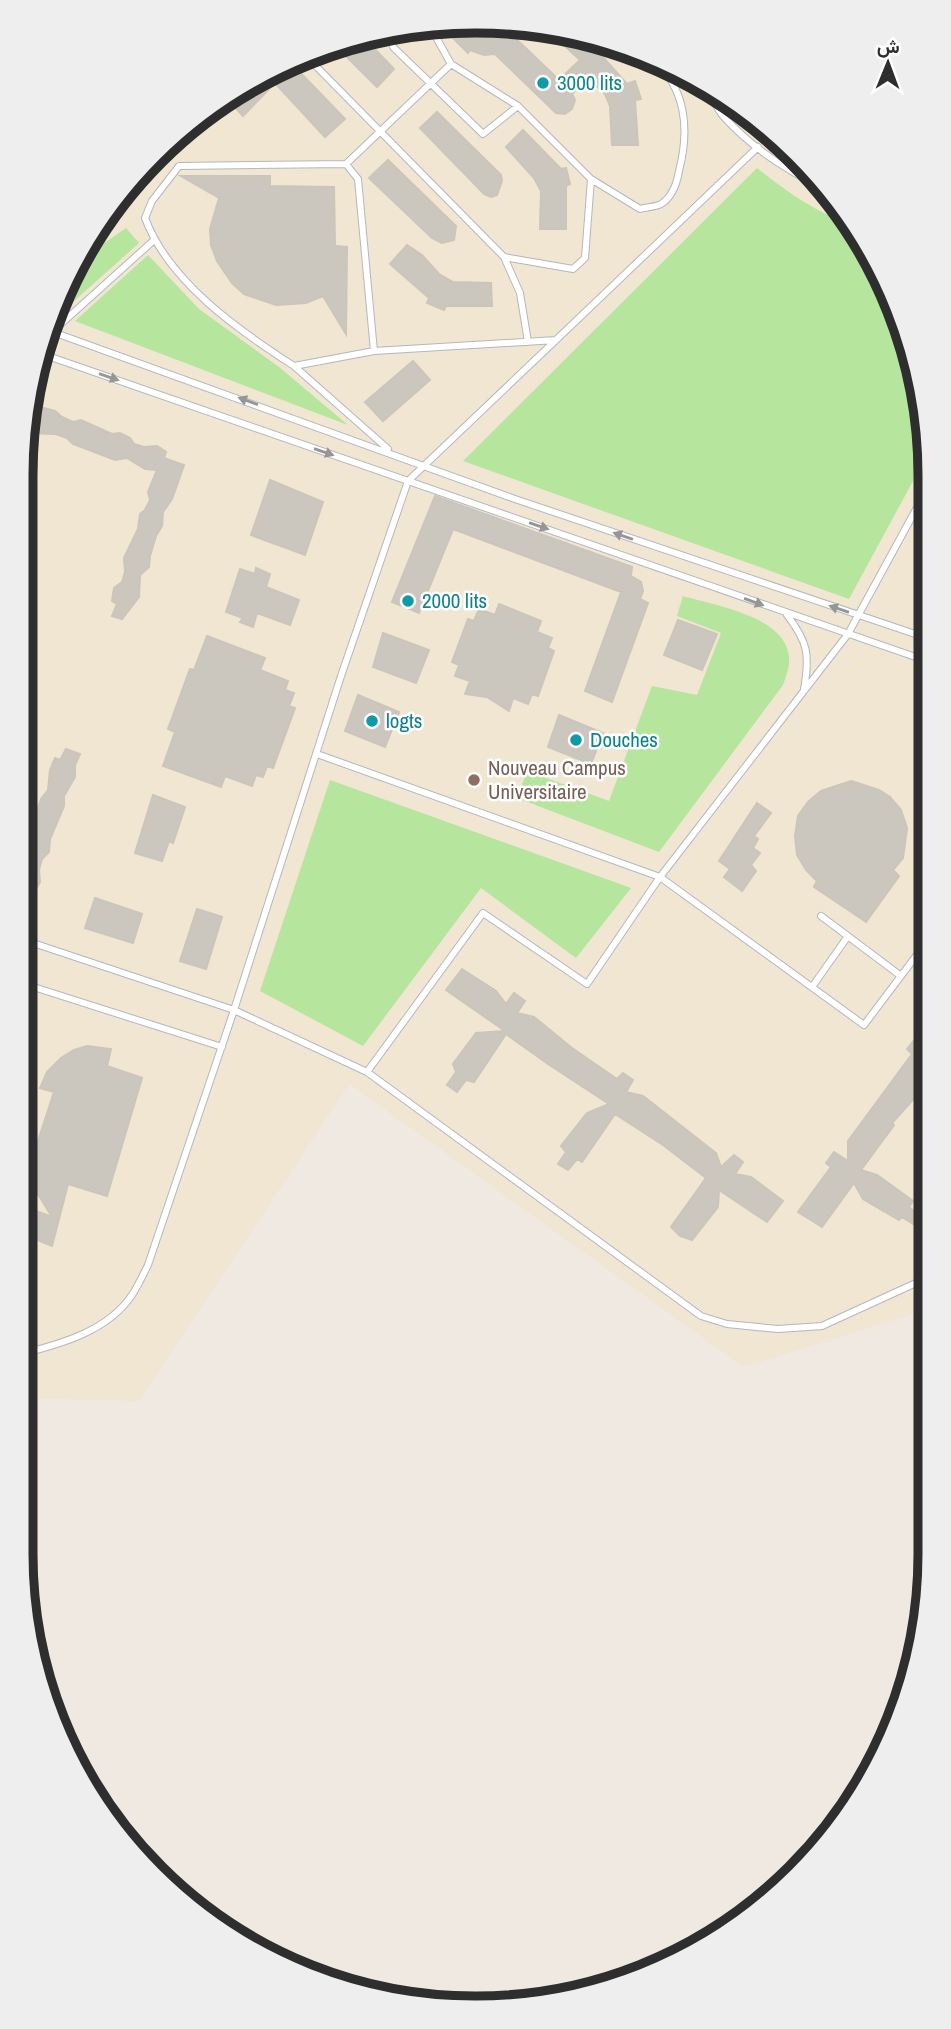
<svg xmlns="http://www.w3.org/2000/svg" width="951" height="2029" viewBox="0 0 951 2029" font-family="'Archivo Narrow',Vazirmatn,sans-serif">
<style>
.education{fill:#f0e6d1}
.green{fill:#b6e59e}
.building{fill:#cbc7bf;stroke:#cbc5ba;stroke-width:2}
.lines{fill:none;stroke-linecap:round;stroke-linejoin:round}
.service-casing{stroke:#b4b7c1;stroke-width:8}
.service{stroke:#fff;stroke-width:6}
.oneway{fill:#969696}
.culture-dot{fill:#0f9aa8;stroke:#fff;stroke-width:2.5}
.education-dot{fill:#8d6e63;stroke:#fff;stroke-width:2.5}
.labels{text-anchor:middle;stroke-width:5;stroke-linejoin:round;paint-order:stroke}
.culture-label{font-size:21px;fill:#0d838f;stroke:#fff;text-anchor:start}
.education-label{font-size:21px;fill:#785e54;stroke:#fff;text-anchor:start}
.rim{fill:none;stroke:#2e2e2e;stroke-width:9}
</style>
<rect width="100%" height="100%" fill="#efe9e1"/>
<!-- education -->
<path class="education" d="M476,21l174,35 102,59 84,84 59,102 31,115 3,893 -185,58 -395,-283 -210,317 -118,-3v-923l35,-174 98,-147 148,-99z"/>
<!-- green -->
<path class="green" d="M757,168c29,23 58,44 93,56l45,77 31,115v41l-77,142 -386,-138z
M126,228l13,15 -85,76 -2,-1 4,-17 40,-60 4,5z
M148,255l51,54 80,58 69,58 -273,-104z
M683,596c33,10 110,21 106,68 -1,7 -4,15 -6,21l-124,167 -142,-54 10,-27 82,30 43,-115 45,9 24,-62 -44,-17z
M330,780l301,108 -55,70 -95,-70 -118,158 -103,-55z"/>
<!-- building -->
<path class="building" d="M476,21l35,7 1,7 47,45 21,-20 -25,-23 37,8 35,39 8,-3 6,18 -6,1 3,45h-26l-2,-39 -5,-12 -17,-17 -16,17 3,6 -3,9 -7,5 -9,-1 -61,-59 -11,1 -14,-5 -2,3 -16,-16 2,-3 -2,-8z
M368,42l26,27 -17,18 -39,-39z
M291,63l54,56 -20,18 -50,-54 -32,33 -12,-13z
M437,112l64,63 1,6 -5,14 -6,2 -7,-3 -64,-66z
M523,130l38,39 5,-1 4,16 -4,2v43h-26l1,-38 -7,-13 -28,-31z
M388,160l68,66 -2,14 -12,3 -10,-5 -63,-60z
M181,176h89v10l64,1 1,59 12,1 -1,87 -23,-38 -17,7 -30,2 -32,-11 -12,-11 -15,-22 -6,-16 -1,-16 9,-31z
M407,245l15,10 17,19 14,8 38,1 1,23h-46l-2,4 -17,-7 2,-5 -39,-34z
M413,361l17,19 -47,41 -18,-19z
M40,407l15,4 7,6 11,5 8,-2 31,14 8,-1 10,5 4,6 10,3 13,-1 9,6 -2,6 20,7 -12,34 -9,13 -1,14 -6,10 -6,20 -1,11 -9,8 -1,22 -17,22 -10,-3 5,-12 -5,-3 2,-13 8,-6 3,-10 -1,-14 14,-29 2,-15 5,-4 5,-10 -2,-8 9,-22 -12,-1 -18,-11 -12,2 -42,-16 -6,-6 -11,-4 -27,-1 4,-20 3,1z
M270,480l53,22 -18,53 -54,-20z
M435,496l197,71 -1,9 10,6 2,9 -3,8 8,4 -36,99 -27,-11 36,-99 -168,-63 -34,84 -27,-11z
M256,568l14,6 -4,13 33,13 -9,25 -33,-12 -4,14 -13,-5 3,-4 -17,-6 14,-43 15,5z
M499,604l42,17 -4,11 15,6 -4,10 6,3 -16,45 -6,-2 -4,10 -15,-6 -4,13 -22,-14 -22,-3 5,-13 -15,-5 4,-11 -7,-3 16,-43 6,2 5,-12 16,6z
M678,620l39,14 -15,36 -38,-15z
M383,633l46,17 -13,33 -43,-16z
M207,636l58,22 -5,12 28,11 -3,9 9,3 -5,13 6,2 -22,60 -6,-2 -4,11 -7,-2 -4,11 -27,-10 -4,11 -58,-21 12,-34 -7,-3 22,-60 4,1z
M358,695l41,17 -14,35 -40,-16z
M559,715l44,18 -12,31 -43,-17z
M66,749l14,5 -5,11v12l-11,19v10l-14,33 -1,13 -7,7 -3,11 1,12 -19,35v-50l5,-13v-10l15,-45 7,-9 2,-20 5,-12 5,2z
M851,781l28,9 11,7 11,13 6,18 -4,30 -10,12 6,6 -33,46 -52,-35 3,-6 -11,-11 -9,-15 -2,-19 3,-20 10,-14 13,-11z
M153,795l32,12 -12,36 -4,-2 -7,20 -27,-8z
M757,803l14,10 -17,23 4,3 -5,9 7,5 -9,12 5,6 -14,20 -18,-14 6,-8 -11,-8z
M95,898l47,16 -9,29 -48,-15z
M197,909l25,8 -16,52 -26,-8z
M462,969l34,22 10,13 8,-11 11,8 -8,12 17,4 38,31 45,31 6,-6 10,7 -7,12 17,4 73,57 5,14 13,-12 9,7 -8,12 16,3 32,24 -16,21 -48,-32 -1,17 -26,33 -12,-4 -9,-9 35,-49 -43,-33 -48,-31 -33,48 -5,-3 -9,11 -10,-6 8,-12 -5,-6 26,-33 22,-9 -61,-40 -42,-30 -32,48 -8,-2 -9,12 -10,-7 9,-13 -3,-8 23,-31 29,-2 -59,-41z
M915,1039l13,8v36l-36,40 2,2 -33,45 16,5 36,26 -4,6 20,16v11l-27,-17 -3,3 -36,-21 -9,-16 -32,44 -24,-15 33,-45 -5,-4 8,-11 14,9v-20l64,-87 -5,-5z
M87,1046l24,3 -4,17 35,12 -35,118 -39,-12 -16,62 -17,-7 -12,34h-2v-40h3l7,-24 21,8 -27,-44 -3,-20 1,-13 14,4 17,-52 -14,-4 7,-16 14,-14 13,-8z"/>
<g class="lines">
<!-- service casing -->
<g class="service-casing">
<path id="service" d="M432,30l19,34 67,42 73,73 -6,79 -12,11 -69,-12
M388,38l6,10 89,86 35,-28
M305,55l199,202 16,36 8,49
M708,89c5,9 9,21 16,28 28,31 65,55 102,72
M346,164l12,15 16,172 -80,15c-56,-36 -125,-84 -149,-148l7,-17 27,-35z
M346,164l105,-100
M591,179l49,30c6,-2 16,-2 21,-5 11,-7 16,-21 18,-33 11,-43 7,-82 -27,-114
M50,331l462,167 415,140
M52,332l101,-91
M556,340l202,-193
M45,355l882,306
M294,366l94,83
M787,615c21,27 23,40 17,74
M317,754l343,123 204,148 52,-69
M821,916l80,60
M21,939l213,71 133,62 334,244 26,8 51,5 44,-3 107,-49
M928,941l-12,15 12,9
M21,983l201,64
M812,987l36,-51
M367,1072l116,-159 104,71 73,-107 188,-243 78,-143
M21,1354c40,-10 87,-23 111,-59 6,-9 11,-20 16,-30l86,-255 107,-334 67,-195 148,-141 -182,11"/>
</g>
<!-- service -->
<use href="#service" class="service"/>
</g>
<!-- one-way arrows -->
<defs><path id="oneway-solid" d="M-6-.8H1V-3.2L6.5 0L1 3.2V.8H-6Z" transform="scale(1.75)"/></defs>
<g class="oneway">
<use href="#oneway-solid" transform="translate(109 377) rotate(19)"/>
<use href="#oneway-solid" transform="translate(248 401) rotate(-160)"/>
<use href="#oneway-solid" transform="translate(324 452) rotate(19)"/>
<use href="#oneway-solid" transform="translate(539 526) rotate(19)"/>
<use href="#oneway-solid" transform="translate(623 536) rotate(-161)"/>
<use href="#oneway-solid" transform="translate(754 602) rotate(20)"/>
<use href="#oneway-solid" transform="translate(839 609) rotate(-161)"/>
</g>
<!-- markers -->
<g class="culture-dot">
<circle cx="543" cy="83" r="7"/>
<circle cx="408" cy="601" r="7"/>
<circle cx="372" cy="721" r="7"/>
<circle cx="576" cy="740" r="7"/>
</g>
<circle class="education-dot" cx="474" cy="780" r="7"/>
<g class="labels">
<!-- culture labels -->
<g class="culture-label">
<text x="557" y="90">3000 lits</text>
<text x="422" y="608">2000 lits</text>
<text x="386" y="728">logts</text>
<text x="590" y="747">Douches</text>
</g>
<!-- education labels -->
<g class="education-label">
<text x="488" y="775">Nouveau Campus<tspan x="488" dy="24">Universitaire</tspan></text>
</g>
</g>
<!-- crop -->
<path d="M0 0H951V2029H0ZM475 33H476A442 442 0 0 1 918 475V1554A442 442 0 0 1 476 1996H475A442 442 0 0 1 33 1554V475A442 442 0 0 1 475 33Z" fill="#eee" fill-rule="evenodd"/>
<path class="rim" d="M475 33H476A442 442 0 0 1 918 475V1554A442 442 0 0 1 476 1996H475A442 442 0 0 1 33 1554V475A442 442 0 0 1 475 33Z"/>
<!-- north arrow -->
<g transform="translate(888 63) rotate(1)" stroke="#ffffff" stroke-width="5" paint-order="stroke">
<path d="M0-5L12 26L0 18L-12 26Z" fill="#2e2e2e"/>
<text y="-10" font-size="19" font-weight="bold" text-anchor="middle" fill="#2e2e2e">ش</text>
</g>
</svg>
